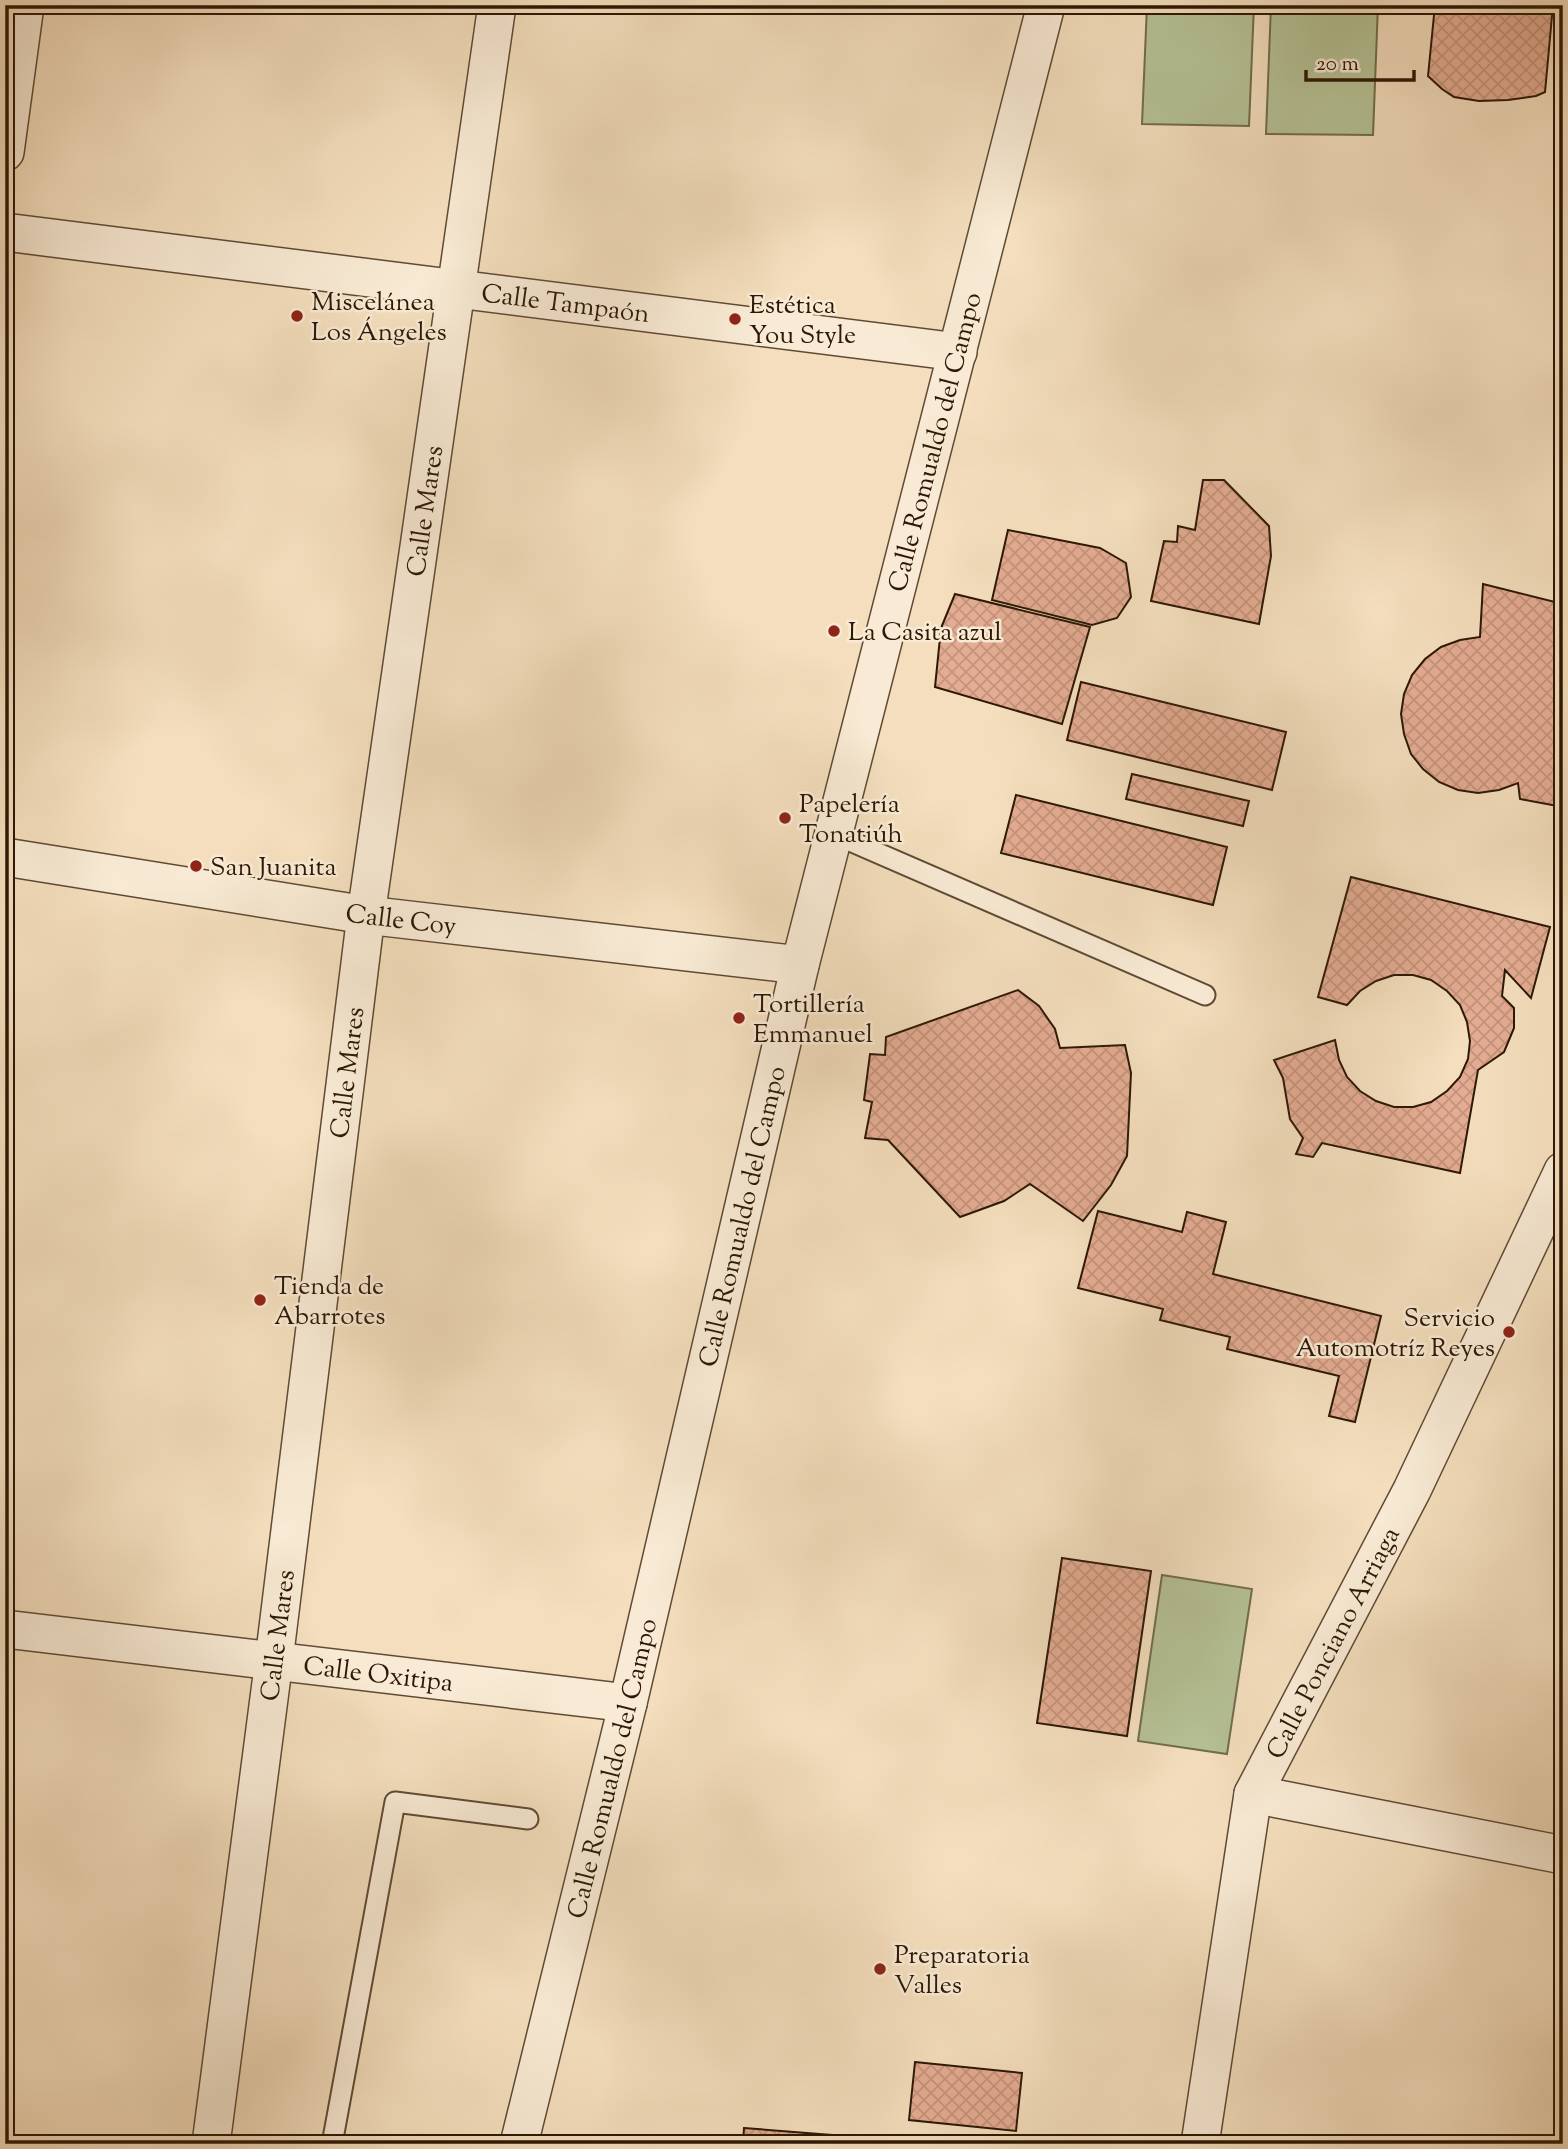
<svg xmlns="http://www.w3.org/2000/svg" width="1568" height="2149" viewBox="0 0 1568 2149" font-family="'Sorts Mill Goudy',serif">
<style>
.park{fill:#b5c296;stroke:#716d4e;stroke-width:2}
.building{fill:url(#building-cross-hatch);stroke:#2d1806;stroke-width:2}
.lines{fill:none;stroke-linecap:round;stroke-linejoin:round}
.service-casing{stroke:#5f4a34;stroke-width:23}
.minor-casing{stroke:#5f4a34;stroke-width:40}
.service{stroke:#f8ead4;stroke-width:19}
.minor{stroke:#f8ead4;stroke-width:37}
.poi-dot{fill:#8f2418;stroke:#f8ead4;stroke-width:2.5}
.labels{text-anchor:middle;stroke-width:5;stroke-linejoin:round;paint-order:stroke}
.poi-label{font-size:26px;fill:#2d1806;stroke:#f8ead4;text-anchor:start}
.street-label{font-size:26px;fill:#2d1806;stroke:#f8ead4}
</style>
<defs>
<pattern id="building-cross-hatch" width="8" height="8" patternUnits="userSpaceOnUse" patternTransform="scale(1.75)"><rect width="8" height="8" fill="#e4ac92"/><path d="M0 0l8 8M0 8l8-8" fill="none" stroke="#c4937c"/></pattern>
</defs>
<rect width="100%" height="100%" fill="#f4debd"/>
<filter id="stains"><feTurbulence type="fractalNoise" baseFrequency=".00286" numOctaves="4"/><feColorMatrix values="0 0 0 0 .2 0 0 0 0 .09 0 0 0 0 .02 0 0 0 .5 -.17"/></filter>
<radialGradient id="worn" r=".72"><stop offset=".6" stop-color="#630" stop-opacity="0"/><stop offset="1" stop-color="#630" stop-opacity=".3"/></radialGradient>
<!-- park -->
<path class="park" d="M1147,5h107l-5,121 -107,-2z
M1271,5h107l-5,130 -107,-1z
M1162,1575l90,14 -25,165 -89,-13z"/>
<!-- building -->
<path class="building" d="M1435,5h118l-8,87 -9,4 -28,4 -29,1 -25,-4 -12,-8 -14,-13z
M1203,480h21l45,46 2,30 -12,68 -108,-23 13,-60 13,1 1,-16 17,4z
M1008,530l92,18 26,15 5,34 -14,21 -25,7 -100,-25z
M1483,584l80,20v203l-43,-8 -2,-16 -19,7 -21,3 -20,-3 -19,-8 -16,-13 -12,-15 -7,-20 -3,-20 3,-20 8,-19 13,-16 16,-12 19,-7 20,-3z
M955,594l135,33 -28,97 -127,-37 6,-59z
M1081,682l205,50 -14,58 -205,-50z
M1132,774l117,27 -6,25 -117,-27z
M1016,795l211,52 -14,58 -212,-52z
M1351,877l199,50 -19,71 -26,-28 -3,26 12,12v20l-10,24 -26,18 -18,103 -138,-30 -9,14 -17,-3 7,-16 -13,-19 -7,-41 -9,-18 61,-20 4,20 8,17 13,14 16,10 18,6h19l18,-5 16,-11 13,-14 8,-18 2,-18 -3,-19 -7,-17 -13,-14 -16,-11 -18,-5h-19l-18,6 -16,10 -13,14 -29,-8z
M1018,990l21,16 16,23 5,19 65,-3 6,28 -4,83 -16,29 -28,36 -53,-37 -26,17 -44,16 -72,-77 -23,-2 7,-36 -8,-2 6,-46 15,1 1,-18z
M1098,1211l84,21 5,-20 39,10 -13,52 168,42 -26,106 -26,-6 10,-40 -112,-27 3,-12 -70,-17 3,-11 -85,-21z
M1062,1558l89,13 -24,165 -90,-13z
M915,2062l107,11 -6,58 -107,-11z
M744,2128l113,9v7h-114z"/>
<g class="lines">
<!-- service casing -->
<g class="service-casing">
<path id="service" d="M834,834l371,161
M332,2144l63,-342 133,17"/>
</g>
<!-- minor casing -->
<g class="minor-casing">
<g id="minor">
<path d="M5,152l20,-147"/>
<path id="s1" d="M5,232l953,120"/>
<path id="s2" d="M5,857l361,58 434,50"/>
<path id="s3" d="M5,1629l623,74"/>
<path d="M1253,1794l310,61"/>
<path id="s4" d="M211,2144l63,-484 92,-745 131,-910"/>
<path id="s5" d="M519,2144l109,-441 172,-738 246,-960"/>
<path id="s6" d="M1200,2144l53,-350 159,-304 151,-319"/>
</g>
</g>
<!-- service -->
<use href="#service" class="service"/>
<!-- minor -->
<use href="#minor" class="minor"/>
</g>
<!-- markers -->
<g class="poi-dot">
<circle cx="297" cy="316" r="7"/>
<circle cx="735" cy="319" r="7"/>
<circle cx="834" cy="631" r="7"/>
<circle cx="785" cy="818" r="7"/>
<circle cx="196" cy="866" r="7"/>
<circle cx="739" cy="1018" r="7"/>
<circle cx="260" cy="1300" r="7"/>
<circle cx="1509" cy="1332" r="7"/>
<circle cx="880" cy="1969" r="7"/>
</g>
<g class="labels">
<!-- poi labels -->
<g class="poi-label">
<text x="311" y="310">Miscelánea<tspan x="311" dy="30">Los Ángeles</tspan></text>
<text x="749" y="313">Estética<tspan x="749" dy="30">You Style</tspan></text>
<text x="848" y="640">La Casita azul</text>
<text x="799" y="812">Papelería<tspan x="799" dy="30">Tonatiúh</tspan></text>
<text x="210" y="875">San Juanita</text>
<text x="753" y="1012">Tortillería<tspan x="753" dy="30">Emmanuel</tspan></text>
<text x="274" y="1294">Tienda de<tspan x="274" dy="30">Abarrotes</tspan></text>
<text x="1495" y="1326" text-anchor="end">Servicio<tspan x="1495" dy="30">Automotríz Reyes</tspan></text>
<text x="894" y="1963">Preparatoria<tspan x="894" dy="30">Valles</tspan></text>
</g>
<!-- street labels -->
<g class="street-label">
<text dy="9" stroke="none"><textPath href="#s1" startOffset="565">Calle Tampaón</textPath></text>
<text dy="9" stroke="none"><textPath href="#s5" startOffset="1752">Calle Romualdo del Campo</textPath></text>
<text dy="9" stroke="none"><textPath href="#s4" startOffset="1647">Calle Mares</textPath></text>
<text dy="9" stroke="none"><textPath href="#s2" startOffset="401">Calle Coy</textPath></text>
<text dy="9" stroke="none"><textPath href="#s4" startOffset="1080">Calle Mares</textPath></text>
<text dy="9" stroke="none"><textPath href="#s5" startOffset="954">Calle Romualdo del Campo</textPath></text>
<text dy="9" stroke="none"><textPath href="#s4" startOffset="513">Calle Mares</textPath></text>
<text dy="9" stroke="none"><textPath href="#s6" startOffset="525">Calle Ponciano Arriaga</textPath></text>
<text dy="9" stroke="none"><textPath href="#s3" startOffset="376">Calle Oxitipa</textPath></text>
<text dy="9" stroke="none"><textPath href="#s5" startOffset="387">Calle Romualdo del Campo</textPath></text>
</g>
</g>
<!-- margin -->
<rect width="1568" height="2149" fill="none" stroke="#f4debd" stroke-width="28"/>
<rect x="7" y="7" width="1554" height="2135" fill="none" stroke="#2d1806" stroke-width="3.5"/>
<rect x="14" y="14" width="1540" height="2121" fill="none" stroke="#2d1806" stroke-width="2"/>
<!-- scale -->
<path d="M1306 70v10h108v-10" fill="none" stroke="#2d1806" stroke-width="3.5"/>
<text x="1316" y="70" font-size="21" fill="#2d1806" stroke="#f8ead4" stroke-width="5" paint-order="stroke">20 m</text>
<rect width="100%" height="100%" filter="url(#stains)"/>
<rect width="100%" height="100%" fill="url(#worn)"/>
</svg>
